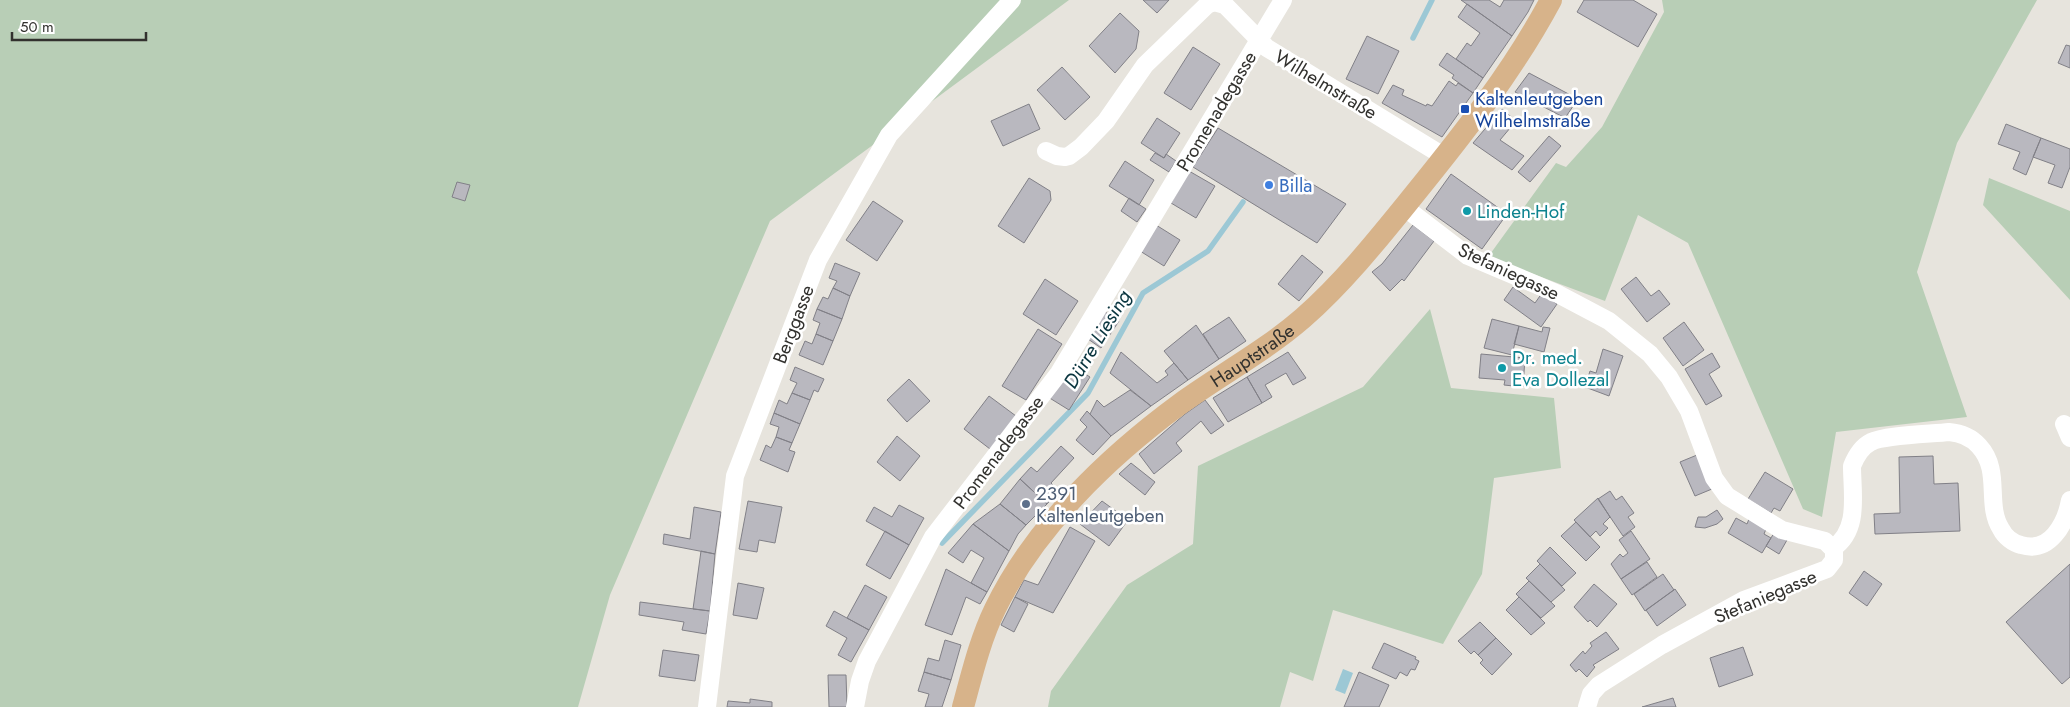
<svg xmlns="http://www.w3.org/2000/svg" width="2070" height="707" viewBox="0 0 2070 707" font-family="Jost,sans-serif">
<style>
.green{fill:#b8ceb6}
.water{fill:#9cc8d5}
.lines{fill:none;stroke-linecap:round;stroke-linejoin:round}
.stream{stroke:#9cc8d5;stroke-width:5.5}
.building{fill:#b9b8bf;stroke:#818087}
.minor{stroke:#fff;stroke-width:18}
.major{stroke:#d7b38a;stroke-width:22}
.transit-dot{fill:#1a4fb4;stroke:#fff;stroke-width:2}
.shop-dot{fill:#3f7fe0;stroke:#fff;stroke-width:2}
.culture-dot{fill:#0f9aa8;stroke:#fff;stroke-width:2}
.service-dot{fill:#5c6f8a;stroke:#fff;stroke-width:2}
.labels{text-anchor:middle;stroke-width:5;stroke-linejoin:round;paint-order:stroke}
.street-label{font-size:19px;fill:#32312e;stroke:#fff}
.transit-label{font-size:19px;fill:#164399;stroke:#fff;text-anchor:start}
.shop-label{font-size:19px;fill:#366cbe;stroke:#fff;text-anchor:start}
.culture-label{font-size:19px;fill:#0d838f;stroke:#fff;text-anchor:start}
.service-label{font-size:19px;fill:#4e5e75;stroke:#fff;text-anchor:start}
.water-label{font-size:20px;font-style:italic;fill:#0a353f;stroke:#fff}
</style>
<rect width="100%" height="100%" fill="#e7e4dd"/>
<!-- green -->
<path class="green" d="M0,0h1069l-299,221 -160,374 -32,112h-578z
M1662,0h375l-80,143 -40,129 50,145 -131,15 -14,85 -19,-8 -115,-266 -50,-28 -33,86 -117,-44 68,-94 10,4 36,-40 62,-115z
M1989,178l81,33v89l-87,-95z
M1430,309l21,79 103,10 7,70 -67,10 -12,96 -39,70 -110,-34 -20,71 -23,-9 -10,35h-232l3,-16 76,-106 66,-41 5,-78 165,-79z"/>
<!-- water -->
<path class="water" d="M1343,669l10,4 -8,21 -10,-4z"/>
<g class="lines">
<!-- stream -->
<path class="stream" d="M1413,38l19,-38
M942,543l146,-150 55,-100 65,-42 35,-49"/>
</g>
<!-- building -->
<path class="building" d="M1143,0h26l-12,13z
M1461,0h28l11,7 4,-7h30l-6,12 -16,24z
M1584,0h49l24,14 -19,33 -61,-35z
M1467,4l45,32 -29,42 -27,-19 11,-16 4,3 9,-13 -22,-16z
M1120,13l19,18 -3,18 -21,24 -26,-27z
M1367,36l32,15 -21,43 -32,-15z
M2066,45l4,1v22l-12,-5z
M1193,47l27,17 -29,46 -27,-17z
M1447,53l36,25 -10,15 -21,-15 2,-3 -15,-10z
M1062,67l28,30 -25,23 -28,-30z
M1529,73l49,26 -13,19 -50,-26z
M1449,81l7,5 2,-3 15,10 -31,44 -60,-34 11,-18 11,5 -2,5 24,11 1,-2 5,2z
M1029,104l11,25 -37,17 -12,-25z
M1502,109l14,12 -16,19 24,16 -12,14 -39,-27z
M1157,118l23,15 -16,25 -23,-15z
M2006,124l35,14 -15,37 -13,-6 7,-17 -22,-8z
M1218,128l128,76 -29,39 -124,-76z
M1549,136l12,10 -31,36 -12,-10z
M2041,138l29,11v18l-8,21 -14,-5 7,-18 -22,-8z
M1155,153l9,5 2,-4 10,7 -7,11 -19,-12z
M1125,161l29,19 -15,25 -30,-19z
M1189,171l26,15 -19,32 -25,-15z
M1451,174l56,40 -25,35 -56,-40z
M1029,178l21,13 1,9 -27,43 -26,-17z
M457,182l13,3 -5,16 -13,-4z
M1129,198l17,11 -9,13 -16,-11z
M873,201l30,20 -26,40 -31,-21z
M1156,225l24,15 -16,26 -24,-15z
M1413,225l21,16 -30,40 -2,-2 -12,12 -18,-19 10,-8z
M1302,255l21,17 -24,29 -21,-17z
M835,263l25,10 -10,23 -17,-8 4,-7 -8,-3z
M1636,277l15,19 8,-6 11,14 -23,18 -26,-33z
M1045,279l33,22 -22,34 -33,-21z
M1513,287l22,16 7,-10 15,11 -16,23 -37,-27z
M833,288l17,8 -8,23 -25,-10 6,-12 5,2z
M817,309l25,10 -9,22 -17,-7 4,-11 -7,-3z
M1105,312l14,9 -18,27 -13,-9z
M1229,317l17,24 -27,18 -16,-25z
M1492,319l27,7 -7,29 -28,-7z
M1684,322l20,28 -21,16 -20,-28z
M1196,325l23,34 -31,21 -24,-29z
M1519,326l23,6 1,-5 7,1 -6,24 -30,-8z
M1038,329l24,15 -36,56 -24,-14z
M816,334l17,7 -10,24 -24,-10 6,-14 7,3z
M1603,349l20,7 -14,40 -24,-9 5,-16 6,2z
M1121,352l36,31 11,-8 -3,-4 9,-8 14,17 -37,26 -41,-33z
M1288,352l18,26 -13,7 -7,-12 -21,12 7,12 -10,6 -15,-26z
M1712,353l8,14 -11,7 13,22 -16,9 -21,-36z
M1481,354l44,4 -2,29 -19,-2 1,-5 -26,-2z
M1069,364l21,13 -21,33 -21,-13z
M795,367l29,12 -6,13 -4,-2 -4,10 -18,-7 5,-10 -7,-3z
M1247,377l15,26 -34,19 -15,-24z
M909,379l21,22 -23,21 -20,-22z
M1130,390l21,16 -40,30 -21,-22 7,-14 7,7z
M792,393l18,7 -10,24 -26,-11 5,-13 8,4z
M989,396l27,20 -26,33 -26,-20z
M1205,400l19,25 -13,9 -10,-13 -25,22 6,8 -28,23 -15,-20 46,-40z
M1087,411l24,25 -18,19 -17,-15 11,-13 -7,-7z
M774,413l26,11 -8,19 -16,-6 3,-10 -9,-3z
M897,436l23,20 -20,25 -23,-19z
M776,437l16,6 -3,7 6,2 -7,20 -28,-12 6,-15 5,3z
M1061,446l13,12 -23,25 8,8 -12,13 -27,-25 11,-12 6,5z
M1697,455l15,34 -17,7 -15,-34z
M1933,456l1,28 24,-1 2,48 -85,3 -1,-20 26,-1 -1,-56z
M1131,463l24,19 -10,13 -26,-21z
M1765,472l28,17 -13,22 -6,-3 -3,5 -23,-14z
M1020,479l27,25 -21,21 -26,-21z
M1610,491l6,9 6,-4 12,17 -6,4 7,10 -12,9 -25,-37z
M1598,498l12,19 -7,7 5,4 -8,8 -4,-5 -6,6 -16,-17z
M748,501l34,6 -7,36 -16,-3 -2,12 -18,-3z
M1102,501l26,19 -19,26 -29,-22z
M1000,504l26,21 -8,9 -9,17 -36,-27z
M899,505l25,13 -15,27 -43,-24 8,-14 18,10z
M694,507l27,5 -6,42 -52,-10 1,-10 26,5z
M1717,510l6,9 -6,5 -12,4 -10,-1 3,-10h8z
M1736,518l11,6 2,-5 17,10 -2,5 7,4 -9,15 -34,-20z
M1576,522l24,25 -14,14 -25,-25z
M973,524l36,27 -22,41 -16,-9 13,-25 -13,-8 -8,13 -15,-10z
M1070,527l25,14 -42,72 -38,-16 9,-17 14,5z
M885,531l24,14 -19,34 -24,-14z
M1631,531l19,28 -29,20 -10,-15 9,-10 3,3 5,-4 -9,-13z
M1774,533l13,7 -8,14 -13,-8z
M1550,547l26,26 -14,13 -25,-25z
M701,551l14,3 -5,57 -17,-2z
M1647,562l10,15 -25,18 -11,-16z
M1540,564l25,26 -14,12 -25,-24z
M2070,564v113l-8,7 -56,-62z
M946,569l41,23 -7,12 -14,-7 -14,38 -27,-10z
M1864,571l18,13 -15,22 -18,-13z
M1663,574l11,16 -29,21 -11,-17z
M1529,581l26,25 -14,12 -25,-24z
M738,583l26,5 -7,31 -24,-4z
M1594,584l23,20 -20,23 -7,-7 -2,2 -14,-15z
M865,585l22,12 -18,33 -22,-12z
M1675,589l11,16 -29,21 -11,-16z
M1015,597l13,7 -14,28 -13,-7z
M1519,597l26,26 -14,12 -25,-25z
M640,602l70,9 -4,23 -24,-4 2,-8 -45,-7z
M834,611l35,19 -18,32 -13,-7 9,-17 -21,-12z
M1480,622l16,16 -18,17 -4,-4 -3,3 -13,-13z
M1606,632l13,17 -26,16 2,2 -8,10 -8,-8 -3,3 -6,-7 13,-14 2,3 7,-8 -2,-3z
M1496,638l16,16 -20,21 -12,-12 3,-3 -5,-5z
M945,640l16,5 -10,35 -27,-8 4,-14 11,3z
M1384,643l32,14 -1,2 4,2 -4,9 -4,-1 -4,7 -7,-4 -4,7 -24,-11z
M1743,647l10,28 -34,12 -9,-29z
M663,650l36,5 -4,26 -36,-5z
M924,672l27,8 -9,27h-17l4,-13 -11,-3z
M1359,672l30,13 -10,22h-35z
M828,675h18l1,32h-18z
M1673,698l3,9h-34z
M750,699l22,3v5h-45l1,-6 22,2z"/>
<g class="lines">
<!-- minor -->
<path class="minor" d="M1046,151l11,5 8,1 4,-1 12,-9 25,-26 39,-56 62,-60 7,-3 11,3 42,43 178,109
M1404,207l64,49 88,37 53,28 41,33 19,23 20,34 25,67 13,18 55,34 43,11 9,9v10l-7,9 -83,31 -82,45 -63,40 -8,9 -4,13
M2064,424l6,14
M1833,548c27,-18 19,-54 19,-82 4,-10 9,-19 19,-24 13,-7 61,-8 78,-10 12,1 22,5 30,14 23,25 6,58 22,83 4,8 12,14 20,16 29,9 45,-22 49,-45
M707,707l28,-231 83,-216 71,-125 123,-135
M855,707l5,-26 7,-20 66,-124 126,-164 224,-373"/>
<!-- major -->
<path class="major" id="s1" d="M963,707c9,-33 17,-67 32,-98 39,-81 113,-152 185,-205 40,-29 85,-53 123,-86 41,-36 76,-80 110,-122 51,-63 100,-125 138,-196"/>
</g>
<!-- markers -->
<rect class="transit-dot" x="1460" y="104" width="10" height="10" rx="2.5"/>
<circle class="shop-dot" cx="1269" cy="185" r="5"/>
<g class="culture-dot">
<circle cx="1467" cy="211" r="5"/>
<circle cx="1502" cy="368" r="5"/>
</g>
<circle class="service-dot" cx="1026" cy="504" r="5"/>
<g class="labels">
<!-- street labels -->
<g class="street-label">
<text transform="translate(1326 84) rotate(31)" y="7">Wilhelmstraße</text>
<text transform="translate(1216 111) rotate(-59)" y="7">Promenadegasse</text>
<text transform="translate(1509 271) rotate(25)" y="7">Stefaniegasse</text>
<text transform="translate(793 324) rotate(-69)" y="7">Berggasse</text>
<text dy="7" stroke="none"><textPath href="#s1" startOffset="469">Hauptstraße</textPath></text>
<text transform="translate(998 452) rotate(-53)" y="7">Promenadegasse</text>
<text transform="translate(1765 596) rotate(-23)" y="7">Stefaniegasse</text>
</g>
<!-- transit labels -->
<g class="transit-label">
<text x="1475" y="105">Kaltenleutgeben<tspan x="1475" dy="22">Wilhelmstraße</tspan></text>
</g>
<!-- shop labels -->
<g class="shop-label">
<text x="1279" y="192">Billa</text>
</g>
<!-- culture labels -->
<g class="culture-label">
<text x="1477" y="218">Linden-Hof</text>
<text x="1512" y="364">Dr. med.<tspan x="1512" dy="22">Eva Dollezal</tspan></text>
</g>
<!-- service labels -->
<g class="service-label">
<text x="1036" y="500">2391<tspan x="1036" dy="22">Kaltenleutgeben</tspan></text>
</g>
<!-- water labels -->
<g class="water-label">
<text transform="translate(1097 339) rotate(-59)" y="7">Dürre Liesing</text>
</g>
</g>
<!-- scale -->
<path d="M12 32v8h134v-8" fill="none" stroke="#32312e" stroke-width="2.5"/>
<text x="20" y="32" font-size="15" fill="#32312e" stroke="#ffffff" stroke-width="4" paint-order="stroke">50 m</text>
</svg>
